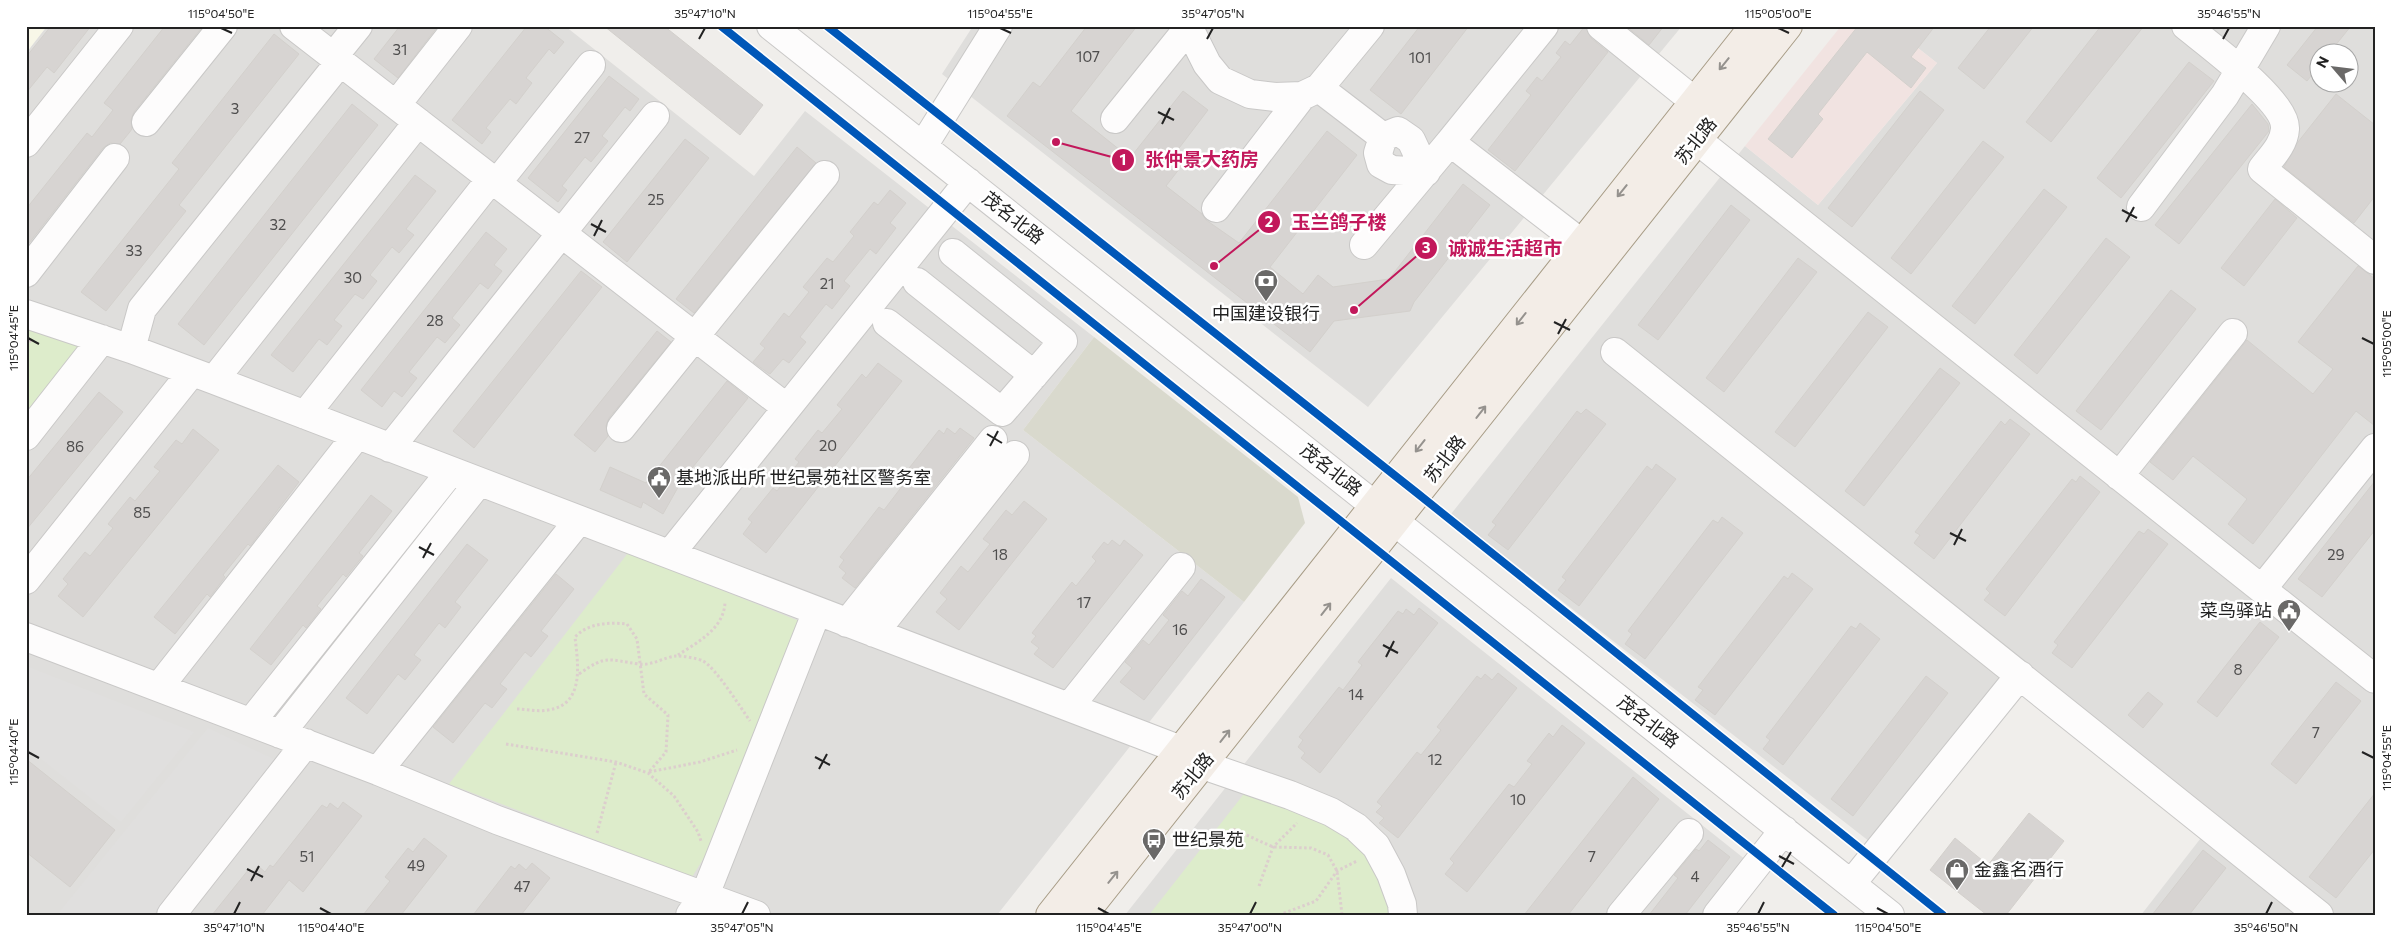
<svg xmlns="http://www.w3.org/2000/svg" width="2401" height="941" viewBox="0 0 2401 941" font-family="Commissioner,'Noto Sans SC',sans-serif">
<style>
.residential{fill:#dfdedc;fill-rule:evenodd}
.commercial{fill:#f1e3e1}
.education{fill:#f8f7e8}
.construction{fill:#d9d9cd}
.grass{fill:#ddeccb}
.parking{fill:#e0dfde}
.building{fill:#d7d4d2;stroke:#d3d0cc}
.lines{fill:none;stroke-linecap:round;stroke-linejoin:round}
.minor-casing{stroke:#c9c8c7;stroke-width:30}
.major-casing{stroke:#a79c86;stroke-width:30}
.path{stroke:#dccecd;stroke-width:3;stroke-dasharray:2.5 2.5;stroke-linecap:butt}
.minor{stroke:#fdfcfc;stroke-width:28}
.major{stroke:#f3ede7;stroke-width:28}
.cycleway-casing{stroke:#fff;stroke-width:11}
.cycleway{stroke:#0057b8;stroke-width:8}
.oneway{stroke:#95928e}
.ticks{fill:none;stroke:#222;stroke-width:2}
.labels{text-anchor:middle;stroke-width:5;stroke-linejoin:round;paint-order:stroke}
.number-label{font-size:15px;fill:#4f4e4e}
.street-label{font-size:18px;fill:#222;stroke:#fff}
.poi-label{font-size:18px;fill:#222;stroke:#fff;text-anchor:start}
.leader{fill:none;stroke:#c2185b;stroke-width:2}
.callout-dot{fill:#c2185b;stroke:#fff;stroke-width:2}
.mark-label{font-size:15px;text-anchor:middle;font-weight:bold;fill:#fff}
.callout-label{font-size:19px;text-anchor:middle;font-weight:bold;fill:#c2185b;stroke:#fff;stroke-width:5;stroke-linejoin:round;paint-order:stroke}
.neatline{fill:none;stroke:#222;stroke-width:2}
.ticks-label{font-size:12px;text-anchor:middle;fill:#222}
</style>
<rect width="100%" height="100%" fill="#f0eeeb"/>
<!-- residential -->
<path class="residential" d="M47,26h518l189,150 51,-65 289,226 -71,93 221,172 -247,313h-971v-862z
M973,26h709l-314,381 -426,-333z
M1890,26h485v889h-234l63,-81 -180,-143 -136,165 -437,-342 294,-368 73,59 119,-142zM2318,52h30v30h-30z
M1391,578l355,282 -43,55h-578z"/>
<!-- commercial -->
<path class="commercial" d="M1841,26h49l47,37 -119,142 -73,-59z"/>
<!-- education -->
<path class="education" d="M26,26h21l-21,27z"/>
<!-- construction -->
<path class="construction" d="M1094,337l204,160 7,26 -61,79 -221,-172z"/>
<!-- grass -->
<path class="grass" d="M26,326l62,22 -62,77z
M628,553l171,68 -94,235 -13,21 -243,-93z
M1247,790l80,32 24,16 19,24 23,53h-244z"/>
<!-- parking -->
<path class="parking" d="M26,666l168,66 -73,90 -95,-75z
M208,728l70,33 -125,154h-96z"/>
<!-- building -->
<path class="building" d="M51,26h40l-37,47 -7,-6 -21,26v-36z
M165,26h38l-69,86 -3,8 1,9 -3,4 -9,11 -10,-1 -7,5 -77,99v-38l61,-76 5,4 21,-27 -9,-7z
M400,26h38l-40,52 -24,-19z
M527,26h17l20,16 -10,12 -5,-5 -23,29 6,5 -16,21 -6,-5 -24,29 5,4 -9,12 -30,-24z
M604,26h60l99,79 -23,30z
M1087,26h50l-66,85 59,47 53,-67 25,19 -38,50 10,8 -14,18 36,28 4,6 33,23 88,-112 30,24 -87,112 33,27 15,-19 15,12 56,-8 74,-95 27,21 -76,97 -4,9 -76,10 -24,31 -303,-236 26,-34 7,5z
M1420,26h49l-68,88 -31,-24z
M1585,26l6,12 17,14 -93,119 -27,-21 43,-55 -5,-4 11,-14 5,4 19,-24 -5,-4 9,-12 5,4z
M1626,26h38l-15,19z
M1858,26h77l-24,31 15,11 -15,20 -44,-36 -49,62 5,5 -31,39 -24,-19z
M1991,26h43l-50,63 -26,-21z
M2101,26h43l-93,116 -25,-20z
M2318,26h33l-21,26h-12v15l-11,14 -20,-16z
M274,34l25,20 -120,151 7,6 -80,100 -25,-19 98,-123 -7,-6z
M2189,62l25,19 -93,117 -24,-20z
M609,76l30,23 -9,12 -5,-4 -23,29 6,5 -17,21 -6,-5 -23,29 5,4 -9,12 -30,-24z
M1920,91l24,19 -92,117 -24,-19z
M2336,94l39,31v71l-21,27 -70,-56 14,-25z
M352,104l26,21 -174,220 -26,-21z
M2252,104l16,20 1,7 -90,113 -24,-19z
M685,139l24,19 -82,104 -24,-20z
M1983,141l21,16 -93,117 -20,-16z
M797,147l19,16 -122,150 -18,-14z
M415,175l21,16 -30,38 8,6 -15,18 -7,-6 -22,28 7,6 -14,18 -8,-5 -21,26 8,6 -15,19 -8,-6 -26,33 -22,-17z
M2044,189l23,18 -92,117 -23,-18z
M890,190l16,13 -16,20 6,5 -20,26 -6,-5 -26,32 6,5 -18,23 -6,-5 -26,33 6,5 -17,21 -6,-4 -13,15 -2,-1 -15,-11 12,-14 -5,-4 24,-31 5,4 20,-25 -6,-5 24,-29 6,4 21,-26 -4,-4 24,-30 4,3z
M2275,199l22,19 -53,68 -23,-18z
M1731,205l19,15 -92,120 -20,-15z
M486,232l21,17 -13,16 8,6 -14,18 -8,-6 -28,35 8,7 -15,18 -8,-6 -28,35 8,6 -15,19 -8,-6 -12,16 -21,-17z
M2106,238l24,19 -93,117 -23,-19z
M1798,258l19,14 -93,120 -18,-14z
M2358,266l17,13v147l-19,-15 -103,133 -25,-20 19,-25 -54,-43 -20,24 -23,-18 97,-122 66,54 20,-25 -35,-27z
M581,271l21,16 -128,161 -21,-17z
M2171,290l25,19 -95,121 -25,-19z
M1868,312l20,15 -93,120 -20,-15z
M657,331l14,11 -62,76 -3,8 2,10 -13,16 -21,-17z
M878,363l24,18 -136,172 -23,-19 9,-12 -4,-3 25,-31 4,3 22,-29 -4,-3 23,-29 4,3 20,-24 -5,-4 25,-31 4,4z
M1940,368l20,15 -96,123 -19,-15z
M727,381l21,17 -67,84 -18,32 -20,-12 -2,6 -41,-18 10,-23 36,16z
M99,392l24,20 -97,118v-49z
M1586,409l20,15 -98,126 -20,-15 8,-10 -4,-3 85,-111 4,3z
M2010,419l20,15 -96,125 -20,-16 6,-8 -5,-3 86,-111 4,4z
M947,428l8,6 5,-6 14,10 -119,150 -13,-10 4,-5 -7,-6 5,-7 -4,-3 39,-50 5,3 19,-25 -4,-4 40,-51 5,4z
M193,429l26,21 -136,167 -25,-21 10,-12 -5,-5 22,-27 5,4 23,-28 -5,-4 22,-27 5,4 25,-30 -6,-4 22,-27 6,4z
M1656,464l20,15 -97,127 -21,-16 8,-10 -4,-3 85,-111 5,4z
M278,465l21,17 -49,64 -2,-2 -25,31 2,2 -15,20 -3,-3 -32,40 -21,-17z
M2080,476l20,16 -95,124 -21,-16 6,-7 -4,-4 86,-110 4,3z
M2375,481v49l-53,67 -24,-18z
M371,495l21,16 -33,42 4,3 -17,21 -3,-3 -26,32 4,3 -15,19 -3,-3 -32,40 -21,-16z
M1024,501l23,18 -88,111 -23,-18 11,-13 -7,-6 21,-27 7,6 22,-28 -7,-5 23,-29 6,5z
M1722,517l21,16 -98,126 -20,-15 7,-10 -4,-3 85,-111 5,3z
M2148,529l20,15 -96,124 -20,-15 6,-8 -4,-3 85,-111 5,3z
M1112,540l8,6 4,-6 19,15 -90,113 -19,-14 5,-6 -8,-6 5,-6 -4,-3 40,-51 4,4 20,-25 -4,-4 12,-15 4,3z
M467,544l21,16 -33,42 6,5 -16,21 -6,-5 -25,32 7,5 -16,20 -7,-6 -31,40 -21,-16z
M1792,573l21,16 -98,126 -20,-15 8,-10 -5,-3 86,-111 4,3z
M556,574l18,15 -33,42 7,5 -17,21 -6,-5 -25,32 7,5 -15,19 -7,-5 -32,40 -20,-16z
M1201,579l24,18 -81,103 -24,-18 12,-14 -7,-6 18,-22 6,5 20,-25 -6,-5 19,-24 6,5z
M1419,608l19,15 -118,150 -19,-15 4,-5 -7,-6 5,-7 -4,-3 40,-50 4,3 19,-25 -4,-3 40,-51 5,3 3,-5 8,6z
M2260,622l19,15 -62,80 -20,-15z
M1860,623l20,16 -97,126 -20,-16 7,-9 -4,-3 85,-111 5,3z
M1498,673l19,15 -119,150 -19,-15 5,-5 -8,-6 6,-6 -5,-4 40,-50 4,3 20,-25 -4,-3 40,-51 4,3 4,-5 7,6z
M1926,676l22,17 -95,123 -22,-17z
M2336,682l25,19 -65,83 -25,-20z
M2148,692l15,12 -20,24 -15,-13z
M1562,725l23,18 -118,149 -22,-18 9,-11 -4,-4 59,-75 5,3 18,-23 -5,-3 22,-28 4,4z
M26,759l89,71 -45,57 -44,-35z
M1633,777l26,22 -91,116h-44z
M2375,793v56l-39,49 -27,-21z
M343,802l19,14 -59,76 -14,-12 -27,35h-50l37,-46 4,3 5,-6 7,6 5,-7 3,2 49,-62 5,3 3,-5 8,6z
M2029,813l35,28 -58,74h-19l-57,-45 25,-32 33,27z
M424,838l23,18 -46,59h-38l27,-34 -5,-4 23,-29 5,4z
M1708,840l22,17 -45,58h-36l29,-37 -4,-3 22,-26 3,2z
M2203,850l23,18 -37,47h-37z
M532,863l18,15 -29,37h-48l38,-49 4,3 4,-5 7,6z"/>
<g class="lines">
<!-- minor casing -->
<g class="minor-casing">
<path id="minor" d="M294,26l493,382
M771,26l1119,889
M1188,26l19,38 13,16 30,14 25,3 27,-1 17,-8 51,-62
M1601,26l93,75
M2186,26c22,18 101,76 99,103 -1,16 -14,28 -23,40l113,91
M333,57l25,-31
M1319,88l64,49 15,-6 13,9 15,32
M396,105l62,-79
M1115,119l75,-93
M146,122l77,-96
M1383,137l-5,16 3,11 11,6 34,2
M1697,140l678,539
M1450,142l94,-116
M26,143l93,-117
M923,146l75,-120
M496,184l95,-119
M2141,207l84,-112 41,-69
M1216,208l86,-112
M1364,245l86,-103 131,101
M26,273l89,-115
M917,282l117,93
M26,314l105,35 83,31 967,370
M887,323l115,89 61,-71 -110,-88
M131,349l11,-40 198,-247
M1615,352l704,563
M214,380l204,-258
M305,415l186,-236
M621,428l204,-253
M26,436l76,-97
M390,448l265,-332
M2119,476l114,-143
M670,554l298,-372
M26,580l166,-208
M2262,589l113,-141
M847,623l146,-183
M874,633l141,-178
M26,637l352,134 119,49 259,95
M159,687l198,-252
M1070,706l111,-139
M251,722l200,-251
M280,734l199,-252
M1203,765l87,30 41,17 25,15 20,19 15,28 11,30 1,11
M378,771l201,-251
M1851,884l169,-209
M171,915l135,-172
M690,915l15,-20 112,-284
M1621,915l68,-82
M1717,915l67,-85"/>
</g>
<!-- major casing -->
<g class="major-casing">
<path id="major" d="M1050,915l704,-889
M1083,915l705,-889"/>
</g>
<!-- path -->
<path class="path" d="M26,346l5,-6
M678,655c20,-13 47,-27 47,-54
M579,674c28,-20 29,-14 60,-10 12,2 26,-7 37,-8 7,0 21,2 27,5 12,6 38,47 47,60
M517,709c10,0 21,3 31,1 37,-5 30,-46 27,-73 13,-14 34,-15 52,-13l10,15 7,55 24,21 -2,37 -18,21
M506,744l110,18 32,11 26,23 24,36 3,9
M649,772l51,-10 37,-12
M1233,829l40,18 38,1 17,7 9,16 5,44
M597,833l19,-71
M1259,886l14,-39 24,-24
M1279,915l37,-14 21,-30 20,-10"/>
<!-- minor -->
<use href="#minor" class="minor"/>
<!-- major -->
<use href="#major" class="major"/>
<!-- cycleway casing -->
<g class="cycleway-casing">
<path id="cycleway" d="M721,26l1113,889
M827,26l590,467 526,422"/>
</g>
<!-- cycleway -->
<use href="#cycleway" class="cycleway"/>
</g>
<!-- one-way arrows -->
<defs><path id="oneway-shaft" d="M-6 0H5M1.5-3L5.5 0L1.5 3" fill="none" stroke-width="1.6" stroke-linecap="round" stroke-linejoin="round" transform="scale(1.25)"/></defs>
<g class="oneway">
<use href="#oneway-shaft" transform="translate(1724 64) rotate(129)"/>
<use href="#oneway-shaft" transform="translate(1622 191) rotate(129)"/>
<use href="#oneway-shaft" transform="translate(1521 319) rotate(128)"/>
<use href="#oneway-shaft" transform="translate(1481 412) rotate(-52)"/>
<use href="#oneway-shaft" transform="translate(1420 446) rotate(128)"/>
<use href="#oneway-shaft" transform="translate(1326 609) rotate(-52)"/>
<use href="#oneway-shaft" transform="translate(1225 736) rotate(-52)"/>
<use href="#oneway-shaft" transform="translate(1113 877) rotate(-51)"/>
</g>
<!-- ticks -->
<path class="ticks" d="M221,28l11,5M1000,28l11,5M1778,28l11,5M699,39l6,-11M1207,39l6,-11M2223,39l6,-11M1158,112l16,8M1162,124l8,-16M2122,210l15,8M2126,222l8,-15M591,224l15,8M594,236l8,-16M1554,322l16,8M1558,334l8,-15M28,338l11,6M2362,338l12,6M987,434l15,9M990,446l8,-15M1950,533l16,8M1954,545l8,-16M419,547l15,8M423,558l8,-15M1383,645l15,8M1386,657l8,-16M28,752l11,6M2362,752l12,6M815,757l15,8M819,769l8,-15M1779,856l15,8M1782,867l9,-15M247,869l16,8M251,881l8,-15M320,908l11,6M1098,908l11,6M1877,908l11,6M234,914l6,-12M742,914l6,-12M1250,914l6,-12M1758,914l6,-12M2266,914l6,-12"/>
<!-- icons -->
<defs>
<g id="bank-pin" transform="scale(1.25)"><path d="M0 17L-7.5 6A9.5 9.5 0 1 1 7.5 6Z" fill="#6a6968" stroke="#fff"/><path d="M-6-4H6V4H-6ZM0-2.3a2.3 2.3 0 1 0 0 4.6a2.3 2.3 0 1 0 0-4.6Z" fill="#fff"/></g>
<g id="civic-pin" transform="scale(1.25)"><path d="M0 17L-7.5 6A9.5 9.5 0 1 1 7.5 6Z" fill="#6a6968" stroke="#fff"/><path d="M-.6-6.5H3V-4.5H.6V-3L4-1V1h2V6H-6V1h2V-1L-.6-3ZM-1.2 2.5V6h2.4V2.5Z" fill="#fff"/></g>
<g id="bus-pin" transform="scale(1.25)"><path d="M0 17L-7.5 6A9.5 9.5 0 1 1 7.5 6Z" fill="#6a6968" stroke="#fff"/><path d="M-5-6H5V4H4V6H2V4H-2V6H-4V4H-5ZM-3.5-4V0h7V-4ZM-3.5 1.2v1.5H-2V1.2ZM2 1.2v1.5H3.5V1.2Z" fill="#fff"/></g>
<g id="shop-pin" transform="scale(1.25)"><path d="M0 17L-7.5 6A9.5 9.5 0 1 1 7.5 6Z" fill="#6a6968" stroke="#fff"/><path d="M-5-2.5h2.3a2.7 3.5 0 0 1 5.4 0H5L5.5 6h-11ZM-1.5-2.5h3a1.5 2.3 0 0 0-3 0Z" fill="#fff"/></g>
</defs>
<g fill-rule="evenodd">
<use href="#bank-pin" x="1266" y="281"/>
<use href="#civic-pin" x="659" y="478"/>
<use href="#civic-pin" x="2289" y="611"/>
<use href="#bus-pin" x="1154" y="840"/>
<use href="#shop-pin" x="1957" y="870"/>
</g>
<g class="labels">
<!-- number labels -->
<g class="number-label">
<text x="400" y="55">31</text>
<text x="1088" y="62">107</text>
<text x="1420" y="63">101</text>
<text x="235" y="114">3</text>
<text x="582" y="143">27</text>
<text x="656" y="205">25</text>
<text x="278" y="230">32</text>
<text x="134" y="256">33</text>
<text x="353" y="283">30</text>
<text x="827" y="289">21</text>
<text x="435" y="326">28</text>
<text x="828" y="451">20</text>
<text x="75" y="452">86</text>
<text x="142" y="518">85</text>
<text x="1000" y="560">18</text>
<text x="2336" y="560">29</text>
<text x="1084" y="608">17</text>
<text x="1180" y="635">16</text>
<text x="2238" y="675">8</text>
<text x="1356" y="700">14</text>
<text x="2316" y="738">7</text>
<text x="1435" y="765">12</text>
<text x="1518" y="805">10</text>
<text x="307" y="862">51</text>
<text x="1592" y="862">7</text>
<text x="416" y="871">49</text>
<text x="1695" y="882">4</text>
<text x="522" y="892">47</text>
</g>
<!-- street labels -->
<g class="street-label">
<text transform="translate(1696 141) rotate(-51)" y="6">苏北路</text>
<text transform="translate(1013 218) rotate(38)" y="6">茂名北路</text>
<text transform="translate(1445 459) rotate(-52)" y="6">苏北路</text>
<text transform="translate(1331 470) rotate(38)" y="6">茂名北路</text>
<text transform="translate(1648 722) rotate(38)" y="6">茂名北路</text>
<text transform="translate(1193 776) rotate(-51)" y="6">苏北路</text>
</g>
<!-- poi labels -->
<g class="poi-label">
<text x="1266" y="320" text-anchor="middle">中国建设银行</text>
<text x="676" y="484">基地派出所 世纪景苑社区警务室</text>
<text x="2272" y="617" text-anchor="end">菜鸟驿站</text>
<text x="1172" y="846">世纪景苑</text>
<text x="1974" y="876">金鑫名酒行</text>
</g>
</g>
<!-- callouts -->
<path class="leader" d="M1056 142L1123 160M1214 266L1269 222M1354 310L1426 248"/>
<g class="callout-dot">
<circle cx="1056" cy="142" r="5"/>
<circle cx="1214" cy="266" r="5"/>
<circle cx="1354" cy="310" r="5"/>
<circle cx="1123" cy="160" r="12"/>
<circle cx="1269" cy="222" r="12"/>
<circle cx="1426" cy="248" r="12"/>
</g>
<g class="mark-label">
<text x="1123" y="165">1</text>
<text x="1269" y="227">2</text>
<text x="1426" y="253">3</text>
</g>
<g class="callout-label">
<text x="1202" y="166">张仲景大药房</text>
<text x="1339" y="229">玉兰鸽子楼</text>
<text x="1505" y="255">诚诚生活超市</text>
</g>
<!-- border -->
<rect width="2401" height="941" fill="none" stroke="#ffffff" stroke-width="55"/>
<!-- north arrow -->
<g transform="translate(2334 68) rotate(298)"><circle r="24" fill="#ffffff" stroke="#a7a7a7"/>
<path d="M0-4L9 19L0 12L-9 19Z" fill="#6a6968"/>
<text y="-8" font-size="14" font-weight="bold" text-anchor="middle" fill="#222222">N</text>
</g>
<rect x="28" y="28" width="2346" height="886" class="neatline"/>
<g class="ticks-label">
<text x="221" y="18">115°04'50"E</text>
<text x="705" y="18">35°47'10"N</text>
<text x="1000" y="18">115°04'55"E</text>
<text x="1213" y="18">35°47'05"N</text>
<text x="1778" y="18">115°05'00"E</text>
<text x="2229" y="18">35°46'55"N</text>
<text transform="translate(14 338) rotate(-90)" y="4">115°04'45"E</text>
<text transform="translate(2387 344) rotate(-90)" y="4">115°05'00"E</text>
<text transform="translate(14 752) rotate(-90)" y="4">115°04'40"E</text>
<text transform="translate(2387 758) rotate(-90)" y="4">115°04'55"E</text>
<text x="234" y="932">35°47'10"N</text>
<text x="331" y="932">115°04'40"E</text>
<text x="742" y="932">35°47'05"N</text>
<text x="1109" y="932">115°04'45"E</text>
<text x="1250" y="932">35°47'00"N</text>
<text x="1758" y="932">35°46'55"N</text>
<text x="1888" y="932">115°04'50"E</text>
<text x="2266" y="932">35°46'50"N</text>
</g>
</svg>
